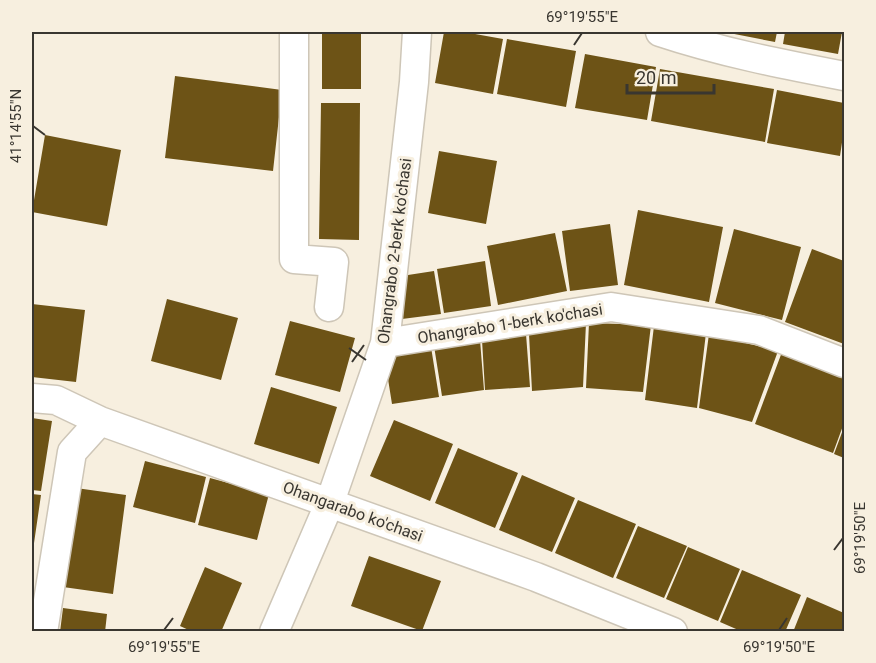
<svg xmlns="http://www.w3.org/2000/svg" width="876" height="663" viewBox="0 0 876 663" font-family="Roboto,sans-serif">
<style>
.building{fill:#6d5316}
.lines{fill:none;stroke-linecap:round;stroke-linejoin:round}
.minor-casing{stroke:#cec6b7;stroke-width:31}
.minor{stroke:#fff;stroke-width:28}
.ticks{fill:none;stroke:#393630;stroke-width:2}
.labels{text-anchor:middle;stroke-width:6;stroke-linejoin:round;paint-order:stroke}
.street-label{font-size:16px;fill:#393630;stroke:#f7efdf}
.neatline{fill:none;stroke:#393630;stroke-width:2}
.ticks-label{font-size:15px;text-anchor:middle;fill:#393630}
</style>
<rect width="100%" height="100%" fill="#f7efdf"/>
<!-- building -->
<path class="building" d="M322,32h39v57h-39z
M444,32h20l39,7 -10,55 -58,-11z
M724,32h53l-2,10z
M785,32h57l-4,22 -55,-10z
M507,39l69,12 -10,56 -69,-13z
M585,54l71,13 -9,53 -72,-12z
M660,69l114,20 -9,53 -114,-21z
M175,76l107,14 -9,81 -108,-13z
M777,90l67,13v26l-4,27 -73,-13z
M321,103h39l-1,137 -40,-1z
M45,135l76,15 -14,76 -75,-14z
M439,151l58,10 -11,63 -58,-11z
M638,210l85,17 -14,75 -85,-17z
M610,224l8,61 -48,6 -8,-60z
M734,229l67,18 -19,73 -67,-17z
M555,233l12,58 -69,14 -11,-59z
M812,249l32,12v83l-59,-22z
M485,261l6,45 -47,7 -7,-44z
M434,271l7,43 -39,5 -7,-42z
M167,299l71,19 -17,62 -70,-19z
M32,304l53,6 -9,72 -44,-5z
M290,321l65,17 -15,54 -65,-17z
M586,323l-3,64 -51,4 -3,-57z
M589,323l62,2 -8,67 -57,-4z
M654,326l52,7 -9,75 -52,-8z
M526,334l4,53 -45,3 -3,-50z
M709,334l69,17 -26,71 -53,-14z
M480,340l4,50 -42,6 -8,-50z
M431,347l8,50 -47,7 -8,-50z
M782,352l62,24v47l-11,30 -78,-29z
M271,387l66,20 -18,57 -65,-20z
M32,418l20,3 -11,70 -9,-1z
M394,420l59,24 -23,57 -60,-25z
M844,427v31l-10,-4z
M458,448l60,25 -23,55 -60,-25z
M145,461l61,16 -11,46 -62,-16z
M522,475l53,23 -23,54 -53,-22z
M210,478l59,16 -12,46 -59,-15z
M76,488l50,7 -13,99 -50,-7z
M32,494l9,1 -8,55h-1z
M578,500l58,24 -23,54 -58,-25z
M638,526l49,20 -23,52 -48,-20z
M688,547l52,22 -22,52 -52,-22z
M369,556l72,25 -19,50 -71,-25z
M205,567l37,16 -21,49h-28l-13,-6z
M742,570l59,25 -16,37h-42l-23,-10z
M807,597l37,16v19h-51z
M63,608l44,6 -2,18h-45z"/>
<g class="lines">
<!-- minor casing -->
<g class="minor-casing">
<path id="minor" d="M294,32v227l40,3 -5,45
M660,32c60,20 122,32 184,44
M385,343l226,-36 148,23 85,33
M32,398l24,2 44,21 436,156 137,55
M43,632l29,-180 28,-31
M274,632l56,-130 55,-159 29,-261 3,-50"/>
</g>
<!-- minor -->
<use href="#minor" class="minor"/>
</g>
<!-- ticks -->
<path class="ticks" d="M574,45l8,-12M33,126l12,9M349,348l17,12M352,362l12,-17M834,550l9,-12M164,630l9,-12M779,630l8,-12"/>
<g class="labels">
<!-- street labels -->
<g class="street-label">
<text transform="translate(394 251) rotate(-83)" y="6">Ohangrabo 2-berk ko'chasi</text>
<text transform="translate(510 323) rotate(-9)" y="6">Ohangrabo 1-berk ko'chasi</text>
<text transform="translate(353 511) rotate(20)" y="6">Ohangarabo ko'chasi</text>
</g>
</g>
<!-- border -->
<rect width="876" height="663" fill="none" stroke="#f7efdf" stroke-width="66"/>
<!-- scale -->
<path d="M627 84v9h87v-9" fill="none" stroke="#393630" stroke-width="3"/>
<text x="636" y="84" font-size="18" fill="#393630" stroke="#f7efdf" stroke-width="4.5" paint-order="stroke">20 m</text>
<rect x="33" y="33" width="810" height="597" class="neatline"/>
<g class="ticks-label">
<text x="582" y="22">69°19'55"E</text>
<text transform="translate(16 126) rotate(-90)" y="5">41°14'55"N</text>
<text transform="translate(860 538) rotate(-90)" y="5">69°19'50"E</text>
<text x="164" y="652">69°19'55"E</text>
<text x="779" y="652">69°19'50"E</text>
</g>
</svg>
